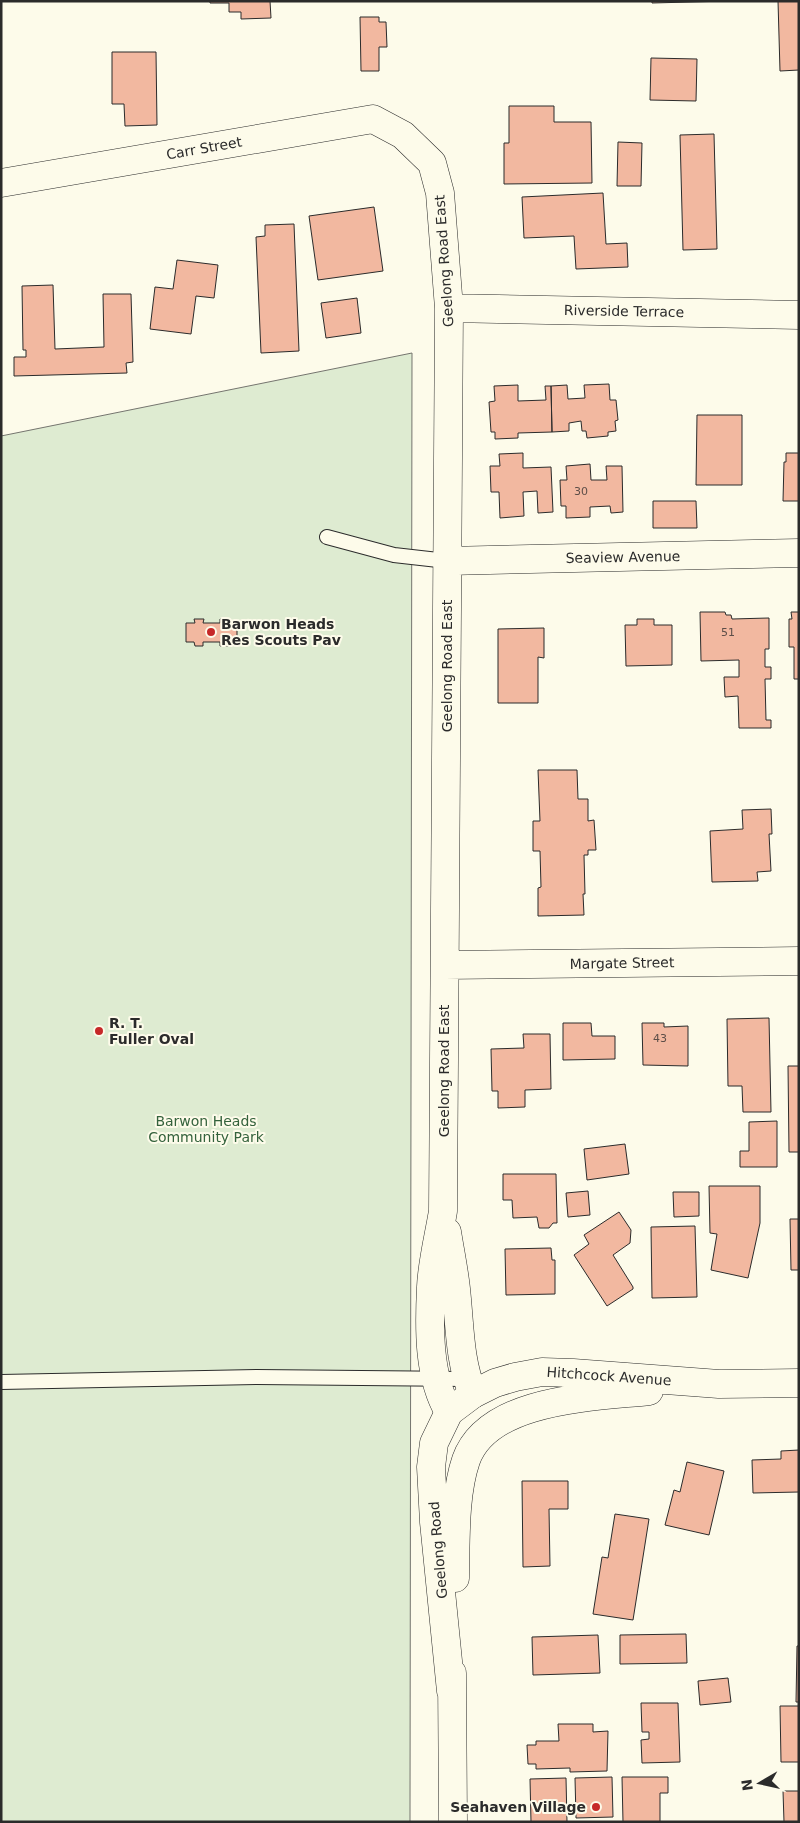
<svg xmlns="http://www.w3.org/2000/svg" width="800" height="1823" viewBox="0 0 800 1823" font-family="'DejaVu Sans',sans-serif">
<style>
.green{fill:#deebd1;stroke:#74746e}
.building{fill:#f2b8a0;stroke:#2b2b2b}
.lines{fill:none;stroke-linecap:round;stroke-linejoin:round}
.lane-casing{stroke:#2b2b2b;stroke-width:16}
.street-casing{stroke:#2b2b2b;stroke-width:29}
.secondary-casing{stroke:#2b2b2b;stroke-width:29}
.lane{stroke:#fdfbea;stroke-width:14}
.street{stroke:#fdfbea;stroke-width:28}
.secondary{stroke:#fdfbea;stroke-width:28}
.poi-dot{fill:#c62828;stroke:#fdfbea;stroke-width:2}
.labels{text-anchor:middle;stroke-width:4;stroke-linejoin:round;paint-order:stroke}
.number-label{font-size:11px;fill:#5d4e48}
.street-label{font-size:14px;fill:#2b2b2b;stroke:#fdfbea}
.poi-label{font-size:14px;font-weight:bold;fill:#2b2b2b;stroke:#fdfbea;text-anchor:start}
.park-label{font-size:14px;fill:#34623c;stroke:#fdfbea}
</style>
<rect width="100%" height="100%" fill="#fdfbea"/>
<!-- green -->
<path class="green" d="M412,353l-2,1469h-409v-1386z"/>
<!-- building -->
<path class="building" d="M210,1h60l1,17 -30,1v-7h-12v-9h-19z
M652,1h76l-76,2z
M778,1h21v69l-19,1z
M360,17h19v5h7l1,25h-8v24h-18z
M112,52h44l1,73 -32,1 -1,-22h-12z
M651,58l46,1 -1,42 -46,-1z
M509,106h45v16h37l1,61 -88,1v-41h5z
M714,134l3,115 -34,1 -3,-115z
M618,142l24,1 -1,43h-24z
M603,193l3,51 21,-1 1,24 -52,2 -2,-33 -50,2 -2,-41z
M374,207l9,64 -65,9 -9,-64z
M294,224l5,127 -38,2 -5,-116 9,-1v-11z
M177,260l41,5 -4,33 -18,-2 -5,38 -41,-5 5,-42 18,2z
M53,285l2,64 49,-2 -1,-53h28l2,68 -7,1 1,10 -113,3v-19h12v-7h-3l-1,-64z
M357,298l4,35 -35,5 -5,-35z
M609,384l1,16h6l2,20 -3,1 1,10 -8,1v4l-21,2 -1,-7h-4l-1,-10 -12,2v8l-17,1 -1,-46 16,-1 1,14 17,-1 -1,-13z
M518,385v16l28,-1 -1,-14h6l1,46 -34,1v5l-23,1v-7h-4l-2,-30 6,-1 -1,-15z
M697,415h45v70h-46z
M523,453v15l28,-1 2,45 -15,1 -1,-22 -14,1 1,24 -24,2 -1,-26h-8l-1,-26h10l-1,-12z
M786,453h13v48h-16l1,-39h2z
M590,464l1,16h16l-1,-14h16l1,46 -12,1 -1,-7 -20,1v10l-24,1v-12h-5l-1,-26h7l-1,-14z
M653,501h43l1,27h-44z
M700,612h25l1,3h5l1,4 37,-1v31h-4v18h6v12h-6l1,41h5v8h-32l-1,-32 -13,1 -1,-20h15v-17l-38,1z
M791,612h8v67h-5v-32h-5v-28h3z
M194,619h10l-1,4h17v-4h9v4h8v19h-8v4h-9v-4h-17v4h-8l-1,-4h-8v-19h9z
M637,619h17v6h18v40l-46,1 -1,-41h12z
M544,628v30l-6,-1v46h-40v-74z
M538,770h39l1,29h10v22l6,-1 2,30h-8v5h-4l1,39h-2l1,21 -46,1v-28l3,-1 -1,-36h-7v-30h7z
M771,809l1,25h-3l2,37 -14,1 1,9 -46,1 -2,-51 33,-2 -1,-19z
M769,1018l2,94h-28l-1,-26h-14l-1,-67z
M563,1023h28l1,13h23v23l-52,1z
M642,1023h22v4l24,-1v40l-45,-1z
M523,1034h27l1,55 -26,1v17l-27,1v-17h-6l-1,-42 33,-1z
M788,1066h11v86h-10z
M777,1121v46h-37v-16h9v-29z
M625,1144l4,30 -42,6 -3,-31z
M503,1174h53l1,49h-4l-4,5h-10l-2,-11 -24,1 -1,-18h-9z
M709,1186h51v37l-12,55 -37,-8 6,-36 -7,-1z
M588,1191l2,24 -22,2 -2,-24z
M673,1192h26v24l-25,1z
M619,1212l12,18 -1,13 -17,12 20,32v2l-26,17 -33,-51 15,-11 -5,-9z
M790,1219h9v51h-8z
M695,1226l2,71 -45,1 -1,-71z
M551,1248l1,12h3v34l-49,1 -1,-46z
M799,1450v42l-46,1 -1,-33 29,-1v-8z
M687,1462l37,9 -15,64 -44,-10 9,-35 6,2z
M522,1481h46v28h-19l1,57 -27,1z
M615,1514l34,5 -16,101 -40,-6 9,-57 6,1z
M686,1634l1,29 -67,1v-29z
M598,1635l2,38 -67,2 -1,-38z
M797,1646h2v56h-3z
M728,1678l3,24 -31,3 -2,-24z
M641,1703h37l2,59 -38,1 -1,-23 8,-1v-7h-7z
M780,1706h19v56h-18z
M558,1724h35v8l15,-1 -1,40 -37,1v-4l-34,1v-5h-8l-1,-19h9v-4h23z
M612,1777l1,40 -37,1 -1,-40z
M622,1777h46v16h-8v29h-37z
M566,1778l1,44h-36l-1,-43z
M783,1791h16v31h-15z"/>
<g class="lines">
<!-- lane casing -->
<g class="lane-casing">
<path id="lane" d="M327,537l67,18 53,6
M1,1382l256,-5 209,2"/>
</g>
<!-- street casing -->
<g class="street-casing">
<path id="street" d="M1,183l372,-64 30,16 29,28 8,30 9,115 -6,903c-4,25 -11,51 -12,76 -2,40 -3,90 18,125
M449,308l350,7
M447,561l352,-8
M445,965l354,-4
M447,1232c3,19 7,38 9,57 4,36 3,72 17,105"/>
</g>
<!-- secondary casing -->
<g class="secondary-casing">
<path id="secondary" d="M455,1578c1,-37 -1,-83 11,-118 22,-62 128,-63 183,-69
M452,1673l1,149
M451,1691l-17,-169 -3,-55 3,-24 15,-31 24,-18 22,-11 20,-6 27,-5 31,1 146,11 80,-1"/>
</g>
<!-- lane -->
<use href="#lane" class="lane"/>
<!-- street -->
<use href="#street" class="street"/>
<!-- secondary -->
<use href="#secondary" class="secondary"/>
</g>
<!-- markers -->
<g class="poi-dot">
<circle cx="211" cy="632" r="5"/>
<circle cx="99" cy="1031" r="5"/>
<circle cx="596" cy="1807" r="5"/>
</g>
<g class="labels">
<!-- number labels -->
<g class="number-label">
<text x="581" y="495">30</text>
<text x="728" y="636">51</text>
<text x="660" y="1042">43</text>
</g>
<!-- street labels -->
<g class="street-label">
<text transform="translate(204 148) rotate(-10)" y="5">Carr Street</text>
<text transform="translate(444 261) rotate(-94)" y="5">Geelong Road East</text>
<text transform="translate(624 311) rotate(1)" y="5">Riverside Terrace</text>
<text transform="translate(623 557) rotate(-1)" y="5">Seaview Avenue</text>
<text transform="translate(447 666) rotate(-90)" y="5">Geelong Road East</text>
<text transform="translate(622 963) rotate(-1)" y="5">Margate Street</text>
<text transform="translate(444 1071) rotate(-90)" y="5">Geelong Road East</text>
<text transform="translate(609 1376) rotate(4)" y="5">Hitchcock Avenue</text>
<text transform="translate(438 1550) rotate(-95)" y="5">Geelong Road</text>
</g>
<!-- poi labels -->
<g class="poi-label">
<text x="221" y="629">Barwon Heads<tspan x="221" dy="16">Res Scouts Pav</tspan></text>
<text x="109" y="1028">R. T.<tspan x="109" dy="16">Fuller Oval</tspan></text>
<text x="586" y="1812" text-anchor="end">Seahaven Village</text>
</g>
<!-- park labels -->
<g class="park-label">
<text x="206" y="1126">Barwon Heads<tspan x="206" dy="16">Community Park</tspan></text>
</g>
</g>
<!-- border -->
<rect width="800" height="1823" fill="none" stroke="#2b2b2b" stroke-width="5"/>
<!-- north arrow -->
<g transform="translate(760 1783) rotate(261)" stroke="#fdfbea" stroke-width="4" paint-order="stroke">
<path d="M0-4L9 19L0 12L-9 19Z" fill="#2b2b2b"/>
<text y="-8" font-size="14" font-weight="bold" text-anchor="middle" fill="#2b2b2b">N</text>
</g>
</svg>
